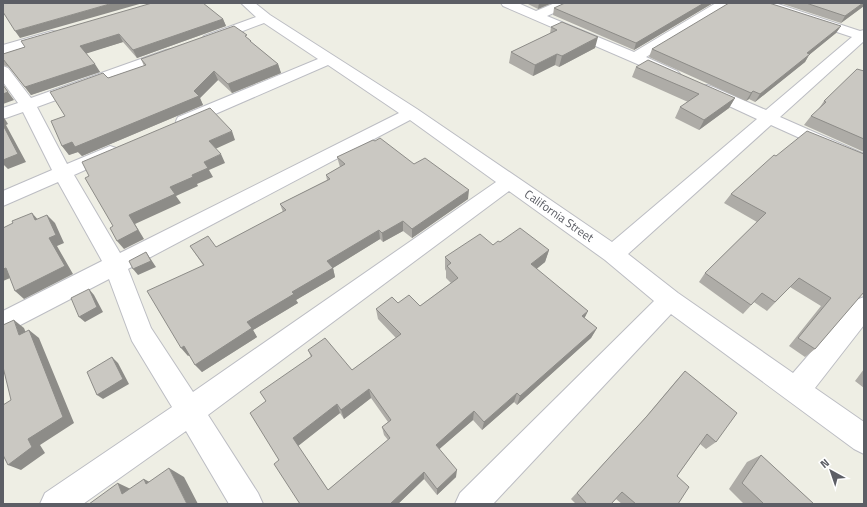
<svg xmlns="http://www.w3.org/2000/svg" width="867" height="507" viewBox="0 0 867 507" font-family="'Titillium Web',sans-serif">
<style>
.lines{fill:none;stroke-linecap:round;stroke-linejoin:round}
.street-casing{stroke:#bcbdc3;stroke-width:2}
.street{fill:#fff;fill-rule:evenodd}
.wall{fill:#aeaca7;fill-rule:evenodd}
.shaded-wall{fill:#8d8c88}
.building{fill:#cac8c2;stroke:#8d8c88;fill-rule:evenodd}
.labels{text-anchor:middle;stroke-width:3.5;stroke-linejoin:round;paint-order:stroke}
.street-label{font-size:12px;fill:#5c5e65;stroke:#fff}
</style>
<rect width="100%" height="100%" fill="#eeeee4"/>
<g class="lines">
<!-- street casing -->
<g class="street-casing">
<path id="street" d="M241,3h14l15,12 147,94 195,133 145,-123 -56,-26 -2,-3 2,-3 6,-2 6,2 53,23 86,-73 -94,-31 -2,-3h19l85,28 4,-1v11l-84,76 84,37v13l-93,-42 -143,129 50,39 115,80 63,-73 8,-3v28l-49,63 49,34v32l-10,-5 -183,-135 -178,190h-38l5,-11 194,-192 -49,-41 -96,-69 -301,224 50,78 5,11h-34l-43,-73 -103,73h-43l5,-11 127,-86 -40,-66 -23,-62 -106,55v-23l99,-50 -44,-79 -55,24v-15l49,-21 -29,-58 -20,7v-11l15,-5 -15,-21v-16l5,2 23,30 135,-48 5,-1 5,1 2,3 -2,3 -139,51 30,57 43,-18 6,2 3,4 -3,4 -42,19 46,78 279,-140 -71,-48 -138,60 -6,1 -6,-1 -2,-4 2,-4 140,-58 -54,-36 -50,19 -5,1 -5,-1 -2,-3 2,-3 52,-19zM410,120l86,62 -303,210 -42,-64 -23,-59z
M501,3h17l18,8 19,-8h16l-2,3 -22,10 87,36 82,-49h15l-2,3 -83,51 31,14 3,3 -3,3 -5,2 -169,-73z
M52,31l5,1 2,3 -2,3 -54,16v-9z"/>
</g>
<!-- street -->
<use href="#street" class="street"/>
</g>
<!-- wall -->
<path class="wall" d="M526,3h26l-14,6z
M713,3l-79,47 -81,-35 1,-7z
M780,3h84v3l-23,17z
M223,19l3,7 -89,32 -14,-16 -37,11 14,19 -69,23 -22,-28 -6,-2v-11l22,-7z
M841,26l-5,7 -27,22 -4,7 -50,40 -6,-3 -3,2 -97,-44 3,-8z
M551,27l44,21 -36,19 -4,-2 -22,11 -24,-13 2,-11 39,-18z
M248,38l4,5 26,21 3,9 -49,20 -14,-13 -18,18 3,7 -121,51 -4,-4 -9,3 -7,-9 3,-30 43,-38 36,-12 -3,-7z
M636,67l99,31 -6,10 -30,22 -24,-12 5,-11 8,-5 -56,-25z
M864,71v81l-60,-27 7,-9 7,-6 6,-9z
M375,141l39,23 54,35 -56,39 -9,-7 -20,11 -3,-3 -47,29 2,9 -39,23 2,3 -45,27 4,7 -55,35 -13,-17 -1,1 15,-91 -13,-19 26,1 67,-35 -3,-8 47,-24 -1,-5 14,-8 -3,-10z
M864,154v139l-3,2 -46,54 -10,8 -16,-11 32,-40 -31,-19 -23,24 -13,-9 -11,12 -44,-32 6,-9 52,-51 -33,-19 7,-9 45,-38z
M500,242l49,8 -4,12 -9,7 52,42 -4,7 13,10 -6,10 -74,67 -3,-3 -32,28 -9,-10 -34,29 17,28 -19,18 -13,-16 -26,25h-98l-21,-44 -13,-59 45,-44 -3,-7 44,20 44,-32 -18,-19 -2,-10 22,-6 22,3 31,-23 -5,-5v-7l-1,-2v-12l48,-12zM371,398l17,24 -6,5 2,8 4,5 -60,50 -30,-44 42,-33 4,6z
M864,369v19l-9,-7z
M685,371l31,71 -10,7 -6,-5 -23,32 1,28h-56l-6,-5 -5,5h-35l-5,-5 69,-75 36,-43z
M761,455l53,49h-70l-15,-15 18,-27z"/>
<!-- shaded-wall -->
<path class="shaded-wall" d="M113,3h30l-123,35 -5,-7z
M539,3h13l-14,6z
M704,3h9l-79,47 2,-7z
M863,3h1v3l-23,17 4,-7z
M223,19l3,7 -89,32 -4,-8z
M841,26l-5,7 -27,22 -4,7 -50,40 5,-8 47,-41z
M119,34l4,8 -38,12 -5,-8z
M598,37l-3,11 -36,19 3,-11z
M557,54l-2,11 -22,11 2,-11z
M95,64l5,8 -69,23 -6,-8z
M278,64l3,9 -49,20 -4,-9z
M214,71l4,9 -18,18 3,7 -121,51 -4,-4 -9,3 -7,-9 132,-55z
M3,85l11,15 -11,4z
M753,91l-4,8 -3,2 5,-8z
M735,98l-6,10 -30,22 5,-10z
M3,116l5,8 -2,1 20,37 -18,7 -5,-5z
M232,131l3,9 -22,10 -4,-9z
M221,154l4,9 -16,7 4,7 -16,7 1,2 -22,10 5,7 -46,21 9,15 -20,10 -7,-8 12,-26 41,-28 22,-12 12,-13z
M469,190l-1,9 -56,39v-9z
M32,213l8,9 -5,-2z
M47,215l8,8 9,20 -7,3 16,28 -49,25 -9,-8z
M403,221v10l-20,11 -1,-9z
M379,230l1,9 -47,29 2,9 -39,23 2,3 -45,27 4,7 -55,35 -7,-7 52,-43 45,-30 35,-31z
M549,250l-4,12 -17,14 3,-12z
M146,252l10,15 -18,8 -5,-6z
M6,268l9,8 -12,5v-12z
M89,289l5,6 9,17 -18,10 -6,-5z
M588,311l-5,10 -1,-5z
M14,320l10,8 6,15 -11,-8z
M597,328l-6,10 -74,67 3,-9z
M29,330l10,8 35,85 -34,22 5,8 -24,17 -13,-5 20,-26z
M184,346l7,8 -3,2 -7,-8z
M112,357l6,6 11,21 -26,15 -6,-4z
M369,389l2,9 -27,21 -3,-9z
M517,393l-3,9 -32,28 2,-8z
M337,404l3,9 -42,33 -5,-8z
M474,411l-1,9 -37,32v-7z
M169,468l15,9 14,27h-11z
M457,470l-1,7 -19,18v-6z
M424,472v7l-26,25h-8z
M144,479l17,9 -15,-4z
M118,483l19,9 -15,2z"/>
<!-- building -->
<path class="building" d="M3,3h110l-98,28 -12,-19z
M152,3h51l20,16 -90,31 -14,-16 -39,12 15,18 -70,23 -22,-28v-5l22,-7 -4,-6z
M565,3h139l-68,40 -82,-35z
M729,3h40l72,23 -34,27 3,1 -50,40 -7,-3 -2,2 -99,-44z
M806,3h57l-18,13z
M562,22l36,15 -36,19 -5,-2 -22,11 -24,-13 46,-22 -6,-3z
M234,26l13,9 -2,1 6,5h-1l28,23 -50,20 -14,-13 -20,20 5,5 -124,51 -3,-5 -10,4 -11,-25 14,-5 -15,-24 53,-19 5,5 38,-13 -5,-6z
M648,60l87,38 -31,22 -24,-13 19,-13 -63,-27z
M857,69l7,2v68l-53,-23 15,-14 -2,-1z
M3,85l5,7 -5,2z
M210,108l22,23 -23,10 12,13 -17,8 4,6 -16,7 1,2 -23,10 5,7 -46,21 9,15 -21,11 -7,-13 3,-2 -28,-48 4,-2 -7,-14z
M3,125l15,29 -15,6z
M807,131l57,23v138l-49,57 -17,-11 33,-40 -32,-20 -24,24 -13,-9 -11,12 -46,-32 61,-60 -35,-19 43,-39 2,1z
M380,138l34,26 11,-6 44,32 -57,39 -9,-8 -21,12 -3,-3 -52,31 6,7 -41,24 2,2 -47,28 5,6 -57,37 -11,-19 -3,2 -34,-57 57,-26 -14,-19 18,-10 8,11 70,-37 -6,-6 50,-25 -4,-4 19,-11 -8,-7 36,-17 2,1z
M32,213l3,7 12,-5 9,20 -7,3 16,28 -50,25 -9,-23 -3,1v-41l10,-5 -1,-2z
M520,228l29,22 -18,14 57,47 -6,5 15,12 -77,68 -3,-3 -33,29 -10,-11 -38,34 21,25 -20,19 -13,-17 -34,32h-90l-26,-40 5,-4 -29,-47 16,-12 -6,-9 52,-36 -4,-6 17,-12 27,32 49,-36 -25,-25 16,-12 6,6 11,-8 11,11 38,-28 -11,-12 4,-3 -6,-6 35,-23 13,11 5,-4 2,1zM369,389l22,31 -9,7 8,11 -62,52 -35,-52 44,-34 4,6z
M146,252l5,9 -18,8 -4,-8z
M89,289l8,18 -18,10 -8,-19z
M14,320l5,15 10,-5 34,87 -35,22 4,8 -24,18 -5,-10v-50l8,-5 -8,-33v-42z
M112,357l11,22 -26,16 -10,-23z
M685,371l52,42 -21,29 -9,-8 -30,42 12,11 -11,17h-42l-14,-12 -11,12h-24l-10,-11 70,-77z
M761,455l53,49h-50l-22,-21z
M169,468l18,36h-98l29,-21 4,11 22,-15 2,5z"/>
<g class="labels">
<!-- street labels -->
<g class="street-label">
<text transform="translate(559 216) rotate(35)" y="4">California Street</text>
</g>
</g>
<!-- border -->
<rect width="867" height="507" fill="none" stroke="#5c5e65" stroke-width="8"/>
<!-- north arrow -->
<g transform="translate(831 471) rotate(320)" stroke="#ffffff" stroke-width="3" paint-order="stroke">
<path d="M0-3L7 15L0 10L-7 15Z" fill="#5c5e65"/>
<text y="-6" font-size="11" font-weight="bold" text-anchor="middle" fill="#5c5e65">N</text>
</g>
</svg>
